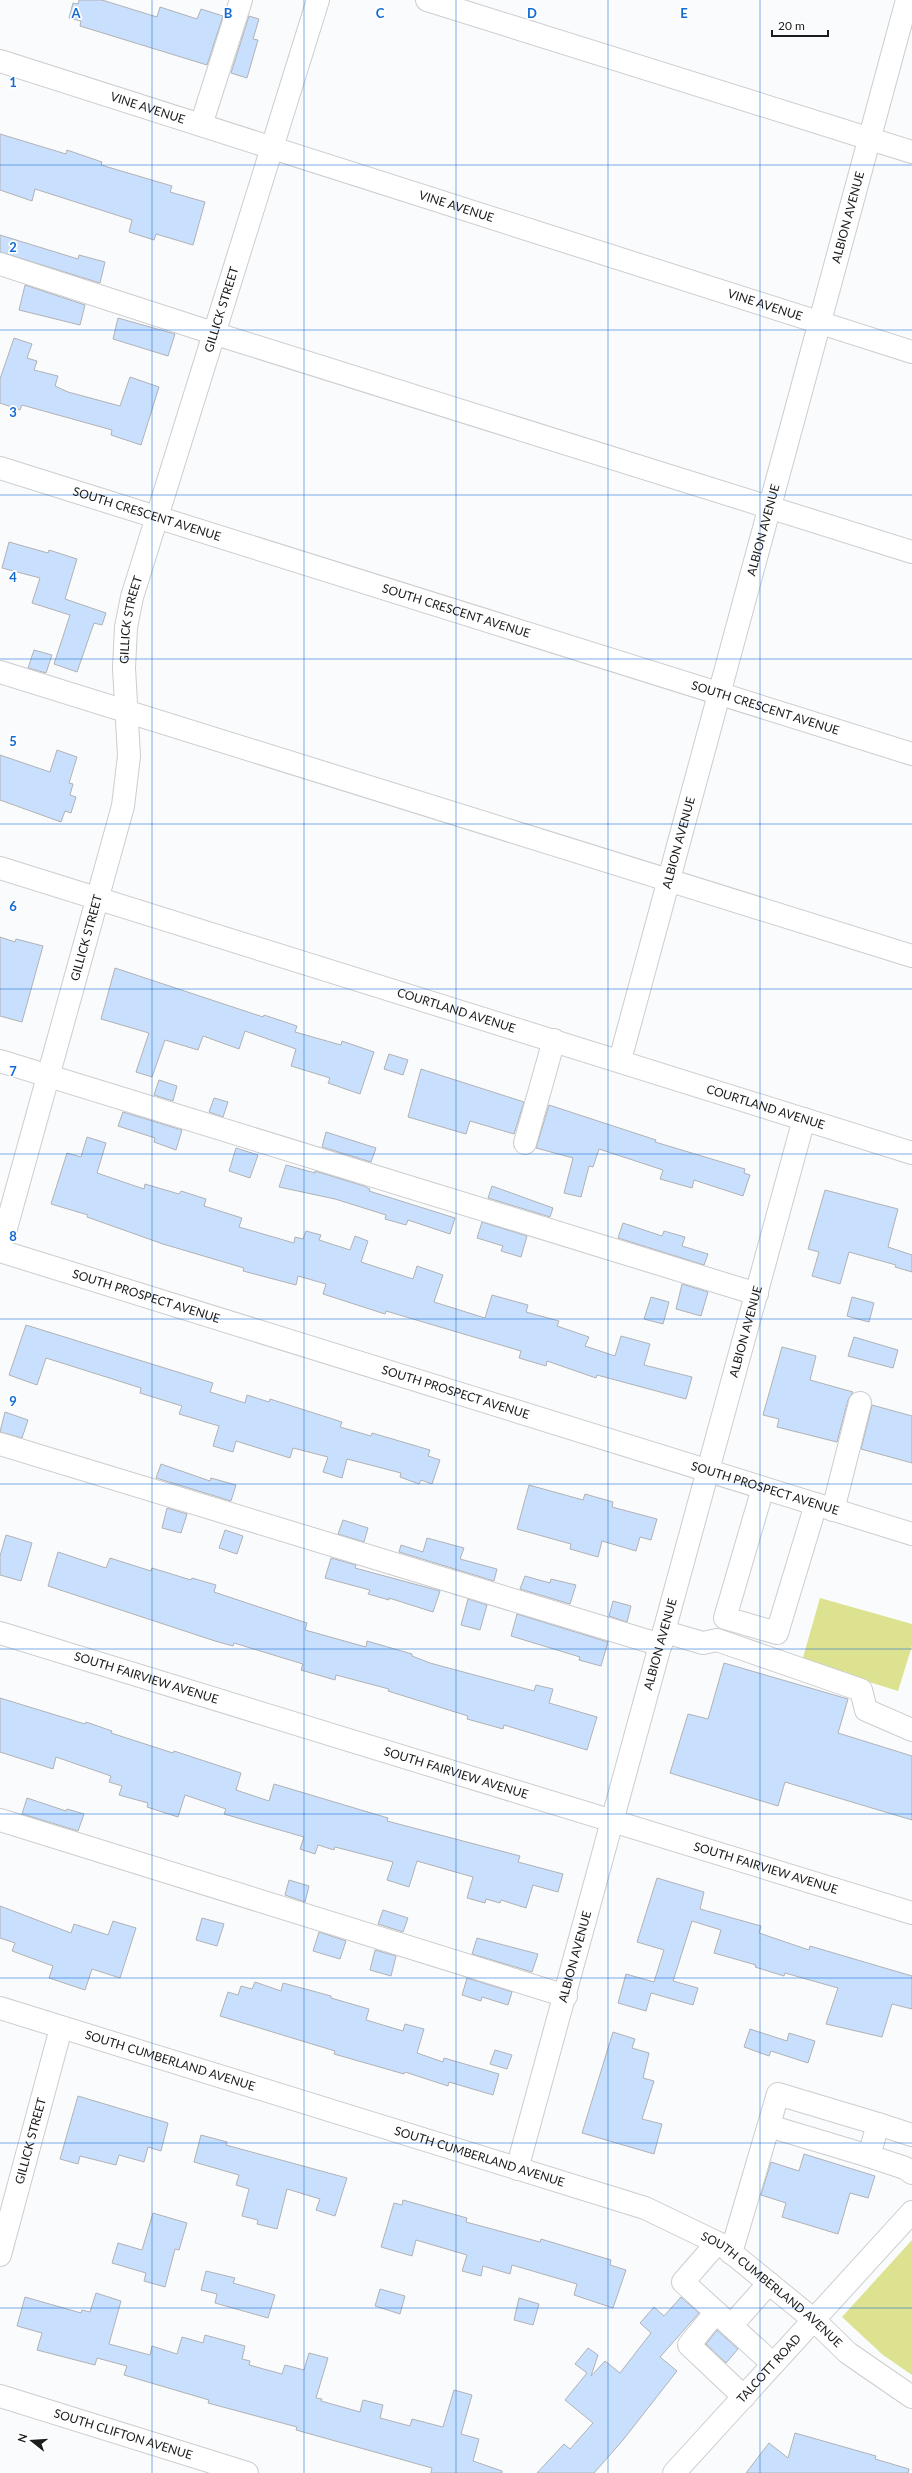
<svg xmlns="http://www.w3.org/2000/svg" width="912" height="2473" viewBox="0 0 912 2473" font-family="Lato,sans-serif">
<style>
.green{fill:#dde290}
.building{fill:#c8dffe;stroke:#b1b2b4}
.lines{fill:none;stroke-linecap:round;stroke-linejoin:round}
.minor-casing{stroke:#cccdcf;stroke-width:24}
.minor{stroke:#fff;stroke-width:22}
.grid{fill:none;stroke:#126bd4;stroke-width:1;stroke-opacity:0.55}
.labels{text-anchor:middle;stroke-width:3.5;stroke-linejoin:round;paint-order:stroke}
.street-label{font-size:12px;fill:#1b1c1c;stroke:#fff}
.grid-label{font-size:13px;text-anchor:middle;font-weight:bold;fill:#126bd4;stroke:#fff;stroke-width:3.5;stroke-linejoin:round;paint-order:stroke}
</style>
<rect width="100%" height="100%" fill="#fafbfc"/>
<!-- green -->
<path class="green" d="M820,1598l92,26v22l-14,45 -96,-30z
M912,2240v135l-29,-20 -41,-38z"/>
<!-- building -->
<path class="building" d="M79,0h23l55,17 3,-10 37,12 4,-10 22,7 -16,49 -127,-39 1,-5 -12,-3 4,-15 5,1z
M249,16l10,3 -6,20 5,1 -11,38 -16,-5z
M0,134l66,20 1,-4 35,12 -1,3 71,21 -2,6 35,10 -12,43 -37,-11 -2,6 -25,-8 3,-12 -97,-31 -3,12 -32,-11z
M0,235l78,24 1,-4 26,7 -5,21 -100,-31z
M25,285l60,20 -5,20 -61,-15z
M118,318l57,16 -7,22 -55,-17z
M14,338l18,6 -5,14 10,3 -3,9 24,6 -3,10 13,6 52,14 10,-29 29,10 -18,58 -30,-10 1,-5 -90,-25 -2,5 -20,-7v-24z
M9,542l39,11 1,-3 28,9 -12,40 41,14 -4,12 -8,-2 -17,49 -23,-8 16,-49 -38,-12 8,-25 -38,-10z
M34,650l18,5 -6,18 -18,-5z
M57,750l20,7 -8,26 4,1 -3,11 6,2 -5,16 -6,-2 -4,11 -61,-22v-45l50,17z
M0,937l15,5 1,-3 27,7 -21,76 -22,-6z
M115,968l148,49 1,-2 33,11 -2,6 46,13 1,-4 32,11 -14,42 -32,-11 2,-5 -39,-12 5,-17 -51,-18 -6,18 -36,-13 -5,14 -33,-10 -13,37 -16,-5 13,-39 -48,-14z
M389,1054l19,6 -5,15 -19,-6z
M421,1069l103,33 -10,32 -44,-13 -4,13 -58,-17z
M159,1080l18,6 -4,15 -19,-6z
M214,1098l14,4 -5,15 -14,-5z
M549,1105l107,35 -1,2 90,27 -1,4 6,2 -7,21 -49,-16 -2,8 -32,-9 3,-9 -64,-21 -6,18 -4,-1 -8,31 -17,-4 9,-35 -37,-10z
M123,1112l59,18 -6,20 -22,-8 1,-4 -37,-12z
M326,1132l50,16 -5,14 -49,-15z
M87,1137l19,6 -9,30 47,16 1,-5 34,10 2,-3 25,8 -2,7 38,12 -3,9 55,16 1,-6 8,2 3,-8 15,4 -2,5 31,10 5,-14 13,5 -7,21 52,17 4,-13 26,9 -9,27 51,16 7,-23 36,10 -2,7 33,9 -2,5 32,11 -4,9 30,10 6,-20 29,8 -6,21 48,12 -6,22 -89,-24 -1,3 -49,-17 -1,5 -27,-8 2,-7 -135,-40 -1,3 -62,-20 3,-10 -28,-8 -2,9 -53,-14 1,-3 -81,-24 -76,-27 1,-2 -37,-11 16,-51 14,4z
M236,1148l22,7 -8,23 -21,-7z
M286,1165l29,8v-2l49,15 6,3 -1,2 86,27 -5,16 -42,-14 -2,5 -21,-6 1,-4 -51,-16 -56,-12z
M492,1186l61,22 -3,9 -62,-19z
M825,1190l73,19 -10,38 24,8v17l-17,-5 1,-2 -47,-13 -9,32 -28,-8 7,-24 -11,-3z
M482,1222l45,14 -6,21 -20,-6 2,-5 -26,-8z
M623,1223l39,13 2,-5 21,6 -3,9 26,8 -4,11 -86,-27z
M682,1284l26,8 -7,24 -25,-7z
M651,1297l18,5 -6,22 -19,-5z
M852,1297l22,6 -5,19 -22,-6z
M26,1325l187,58 -3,9 35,11 2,-8 22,7 1,-3 72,23 -2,5 31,9 1,-3 58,17 -2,6 12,4 -8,24 -11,-4 -2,4 -19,-7 1,-4 -54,-14 -5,19 -19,-6 5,-15 -35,-9 -3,10 -54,-17 -3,11 -20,-6 6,-20 -40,-12 3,-8 -42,-13 1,-5 -95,-30 -9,27 -28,-10z
M854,1337l44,13 -5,18 -45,-12z
M782,1347l34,9 -6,24 43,12 -5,8 -11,42 -60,-15 2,-8 -16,-4z
M872,1405l40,11v47l-51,-14z
M5,1412l23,8 -6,18 -22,-6z
M161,1464l49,17 1,-3 25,7 -5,16 -75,-23z
M529,1485l54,15 2,-6 28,8 -1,5 45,12 -6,21 -11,-3 -4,14 -34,-10 -4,16 -28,-8 1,-5 -54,-15z
M167,1508l20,6 -6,19 -19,-5z
M343,1520l25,8 -4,14 -26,-8z
M225,1530l18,6 -6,18 -18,-6z
M6,1535l26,8 -11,38 -21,-6v-19z
M427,1538l37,10 -4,11 37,10 -3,12 -95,-29 2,-7 22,7z
M58,1552l48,16 4,-10 41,13 1,-3 39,12 1,-2 24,7 -2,7 93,31 -2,7 61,17 1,-6 45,13v2l18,7 104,28 2,-6 17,4 -4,14 48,14 -10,33 -83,-25 -1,4 -36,-10 1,-3 -80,-25 1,-2 -53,-14 -1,5 -34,-10 2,-6 -69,-21 -1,3 -18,-5 -167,-55z
M331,1558l25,7 -1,3 85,23 -7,21 -44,-14v2l-21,-6 2,-4 -45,-12z
M525,1576l25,7 1,-4 25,6 -6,19 -50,-15z
M468,1599l19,6 -7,25 -19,-5z
M613,1601l18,5 -4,16 -18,-6z
M517,1614l91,28 -7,24 -22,-6 1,-3 -69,-21z
M724,1663l124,36 -10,34 74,23v64l-127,-38 -7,24 -108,-33 18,-59 20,5z
M0,1698l85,26 1,-2 26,9 -1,2 62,20 1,-2 67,22 -5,17 33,11 5,-17 114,34 -1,3 133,35 -2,6 45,12 -5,18 -25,-7 -7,23 -25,-8 -1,3 -14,-4 -1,4 -18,-5 6,-21 -56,-16 -8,26 -22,-7 6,-18 -58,-15 -1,3 -16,-5 -3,9 -15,-5 4,-12 -80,-23 2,-5 -41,-14 -7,22 -31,-10 1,-4 -29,-8 3,-9 -13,-4 2,-6 -55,-19 -3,12 -53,-17z
M27,1798l39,13 1,-2 17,5 -6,17 -56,-17z
M657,1878l47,14 -4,17 61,17 -2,7 50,17 1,-4 102,30v33l-20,-5 -10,33 -56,-13 12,-36 -53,-15 -1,3 -29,-9 1,-2 -42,-12 7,-23 -29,-9 -19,60 25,7 -5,17 -42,-12 -5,18 -28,-8 8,-29 28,8 10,-32 -27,-8z
M289,1880l20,6 -4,16 -20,-7z
M0,1906l71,27 3,-9 34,11 5,-14 23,7 -16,50 -28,-9 -7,21 -36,-12 4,-12 -41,-15 3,-8 -15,-5z
M383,1910l25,8 -5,14 -25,-8z
M202,1918l22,6 -7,22 -21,-6z
M319,1932l27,9 -6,18 -27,-8z
M477,1938l61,16 -6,18 -60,-18z
M375,1950l21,6 -5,20 -21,-6z
M467,1978l45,14 -4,13 -26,-8 -1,4 -19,-6z
M255,1982l26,9 2,-8 48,13v2l38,11 -3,11 37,11 2,-7 19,5 -7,24 26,9 1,-4 55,16 -6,21 -44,-13 -1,4 -43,-14 -1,2 -70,-20 1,-3 -115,-35 8,-24 10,3 3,-9 11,3z
M750,2029l37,12 2,-8 26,8 -7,22 -37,-12 -2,5 -25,-9z
M613,2032l22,7 -3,9 17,5 -6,25 11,3 -12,38 20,5 -8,30 -72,-21z
M495,2050l17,5 -5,14 -17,-5z
M78,2096l90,27 -7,28 -13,-4 -4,15 -25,-7 -3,10 -36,-9 -2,8 -18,-5z
M201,2135l26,7 -1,3 121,33 -12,38 -19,-6 4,-11 -33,-10 -10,40 -20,-5 1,-4 -16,-4 7,-27 -13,-4 3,-10 -45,-13z
M804,2154l71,22 -7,22 -18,-5 -12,41 -56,-17 4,-14 -25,-8 10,-33 28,9z
M403,2200l64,18 -1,4 74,20 1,-3 70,21 -1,5 16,5 -13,38 -39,-13 3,-11 -65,-19 -2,9 -27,-8 -2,10 -19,-5 5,-16 -51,-15 -4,16 -31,-9 13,-44 8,2z
M153,2213l34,10 -8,27 -4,-1 -10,38 -21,-6 2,-8 -34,-10 6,-20 24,7z
M206,2271l29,7 -2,5 42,12 -7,23 -53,-15 2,-9 -16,-4z
M380,2289l25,7 -5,18 -25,-8z
M96,2293l25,8 -12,43 41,11 2,-9 25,8 5,-17 21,6 2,-8 40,11 -3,13 8,2 -1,4 33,9 3,-9 19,5 5,-17 19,5 -12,40 6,1 -1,2 39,11 3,-12 20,5 -3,13 30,8 2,-7 31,8 11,-37 18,5 -11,39 18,5 -6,22 29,10v2h-71l1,-5 -136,-38 1,-3 -89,-24 1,-3 -85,-25 3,-9 -30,-8 -2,7 -58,-15 5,-17 -25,-7 8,-29 56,16 1,-3 8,2z
M681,2297l18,16 -39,44 17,14 -54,69 -29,33h-57l27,-29 6,5 23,-26 -28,-23 22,-27 -12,-9 13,-16 10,7 -7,21 14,-15 15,12 31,-40 -11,-10 14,-16 10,9z
M519,2298l20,6 -6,21 -19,-5z
M717,2330l21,19 -12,14 -20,-19z
M795,2433l81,23 -1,3 34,10 -1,4h-162l23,-30 19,15z"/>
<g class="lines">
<!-- minor casing -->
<g class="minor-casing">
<g id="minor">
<path d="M427,0l485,152"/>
<path id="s1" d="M0,61l912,291"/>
<path d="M201,125l40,-125"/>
<path d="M0,264l213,69 699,219"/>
<path id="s2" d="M0,468l912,286"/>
<path d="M0,672l912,284"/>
<path id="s3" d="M0,868l912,285"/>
<path id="s4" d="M620,1060l287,-1060"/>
<path d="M0,1061l757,233"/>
<path d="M525,1143l29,-103"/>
<path id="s5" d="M0,1250l123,-444 6,-50 -5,-88 2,-41 6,-30 186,-597"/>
<path id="s6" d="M0,1251l912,283"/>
<path d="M0,1444l661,201"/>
<path d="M763,1488l-38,130 52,15 39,-129"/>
<path d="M833,1510l27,-107"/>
<path d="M665,1632l38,11 14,-3 144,50 5,20 46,20"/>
<path id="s7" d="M0,1633l912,280"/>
<path d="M0,1820l566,176"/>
<path id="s8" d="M0,2008l645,200 77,37 92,75 34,33 64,44"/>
<path d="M878,2124l34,11"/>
<path d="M769,2126l100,30"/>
<path id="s9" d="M517,2169l287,-1050"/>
<path d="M717,2243l-34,39 90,82"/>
<path d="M731,2253l47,-159 100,30 -9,32 36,12 7,5"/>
<path id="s10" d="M0,2255l61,-227"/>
<path d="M716,2312l-27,33 55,52"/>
<path d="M731,2326l38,-43"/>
<path id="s11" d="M0,2396l247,77"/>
<path id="s12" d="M674,2473l238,-261"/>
</g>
</g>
<!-- minor -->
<use href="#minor" class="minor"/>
</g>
<!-- grid -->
<path class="grid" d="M152,0v2473M304,0v2473M456,0v2473M608,0v2473M760,0v2473M0,165h912M0,330h912M0,495h912M0,659h912M0,824h912M0,989h912M0,1154h912M0,1319h912M0,1484h912M0,1649h912M0,1814h912M0,1978h912M0,2143h912M0,2308h912"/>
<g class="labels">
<!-- street labels -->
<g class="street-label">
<text dy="4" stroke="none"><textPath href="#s1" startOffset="155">VINE AVENUE</textPath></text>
<text dy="4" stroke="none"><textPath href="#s1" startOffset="479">VINE AVENUE</textPath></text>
<text dy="4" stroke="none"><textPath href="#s4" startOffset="873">ALBION AVENUE</textPath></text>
<text dy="4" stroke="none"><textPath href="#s1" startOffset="803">VINE AVENUE</textPath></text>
<text dy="4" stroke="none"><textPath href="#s5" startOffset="972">GILLICK STREET</textPath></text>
<text dy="4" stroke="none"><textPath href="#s2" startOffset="154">SOUTH CRESCENT AVENUE</textPath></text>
<text dy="4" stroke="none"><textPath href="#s4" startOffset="549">ALBION AVENUE</textPath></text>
<text dy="4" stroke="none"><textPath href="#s2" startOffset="478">SOUTH CRESCENT AVENUE</textPath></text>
<text dy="4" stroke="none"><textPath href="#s5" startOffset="648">GILLICK STREET</textPath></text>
<text dy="4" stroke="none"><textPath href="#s2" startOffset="802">SOUTH CRESCENT AVENUE</textPath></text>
<text dy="4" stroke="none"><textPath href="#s4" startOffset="225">ALBION AVENUE</textPath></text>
<text dy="4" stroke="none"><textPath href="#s5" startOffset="324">GILLICK STREET</textPath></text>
<text dy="4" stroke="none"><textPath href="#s3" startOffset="478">COURTLAND AVENUE</textPath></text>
<text dy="4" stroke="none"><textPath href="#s3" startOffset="802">COURTLAND AVENUE</textPath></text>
<text dy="4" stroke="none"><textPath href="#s6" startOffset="153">SOUTH PROSPECT AVENUE</textPath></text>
<text dy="4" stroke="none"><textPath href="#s9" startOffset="868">ALBION AVENUE</textPath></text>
<text dy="4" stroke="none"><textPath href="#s6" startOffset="477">SOUTH PROSPECT AVENUE</textPath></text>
<text dy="4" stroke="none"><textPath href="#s6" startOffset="801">SOUTH PROSPECT AVENUE</textPath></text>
<text dy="4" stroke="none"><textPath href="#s9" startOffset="544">ALBION AVENUE</textPath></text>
<text dy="4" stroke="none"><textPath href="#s7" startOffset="153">SOUTH FAIRVIEW AVENUE</textPath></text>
<text dy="4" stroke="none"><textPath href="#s7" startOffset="477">SOUTH FAIRVIEW AVENUE</textPath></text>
<text dy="4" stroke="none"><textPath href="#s7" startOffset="801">SOUTH FAIRVIEW AVENUE</textPath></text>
<text dy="4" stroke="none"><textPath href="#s9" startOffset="220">ALBION AVENUE</textPath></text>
<text dy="4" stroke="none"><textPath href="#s8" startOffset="178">SOUTH CUMBERLAND AVENUE</textPath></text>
<text dy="4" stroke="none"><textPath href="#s10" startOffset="118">GILLICK STREET</textPath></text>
<text dy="4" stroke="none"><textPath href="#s8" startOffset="502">SOUTH CUMBERLAND AVENUE</textPath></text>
<text dy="4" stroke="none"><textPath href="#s8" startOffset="827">SOUTH CUMBERLAND AVENUE</textPath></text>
<text dy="4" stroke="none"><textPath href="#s12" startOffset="141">TALCOTT ROAD</textPath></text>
<text dy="4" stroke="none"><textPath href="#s11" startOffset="129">SOUTH CLIFTON AVENUE</textPath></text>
</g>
</g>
<g class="grid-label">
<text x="76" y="18">A</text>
<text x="228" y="18">B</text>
<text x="380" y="18">C</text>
<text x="532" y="18">D</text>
<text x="684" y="18">E</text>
<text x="13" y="87">1</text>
<text x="13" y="252">2</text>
<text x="13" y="417">3</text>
<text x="13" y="582">4</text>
<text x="13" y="746">5</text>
<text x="13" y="911">6</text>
<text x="13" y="1076">7</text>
<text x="13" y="1241">8</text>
<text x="13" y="1406">9</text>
</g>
<!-- north arrow -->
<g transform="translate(32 2441) rotate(287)" stroke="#ffffff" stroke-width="3" paint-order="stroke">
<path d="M0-3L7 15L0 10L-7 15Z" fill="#1b1c1c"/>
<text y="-6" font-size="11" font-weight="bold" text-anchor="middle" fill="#1b1c1c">N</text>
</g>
<!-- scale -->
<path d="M772 30v6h56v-6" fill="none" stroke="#1b1c1c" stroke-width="2"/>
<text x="778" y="30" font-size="12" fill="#1b1c1c" stroke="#ffffff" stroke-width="3" paint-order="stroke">20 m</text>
</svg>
